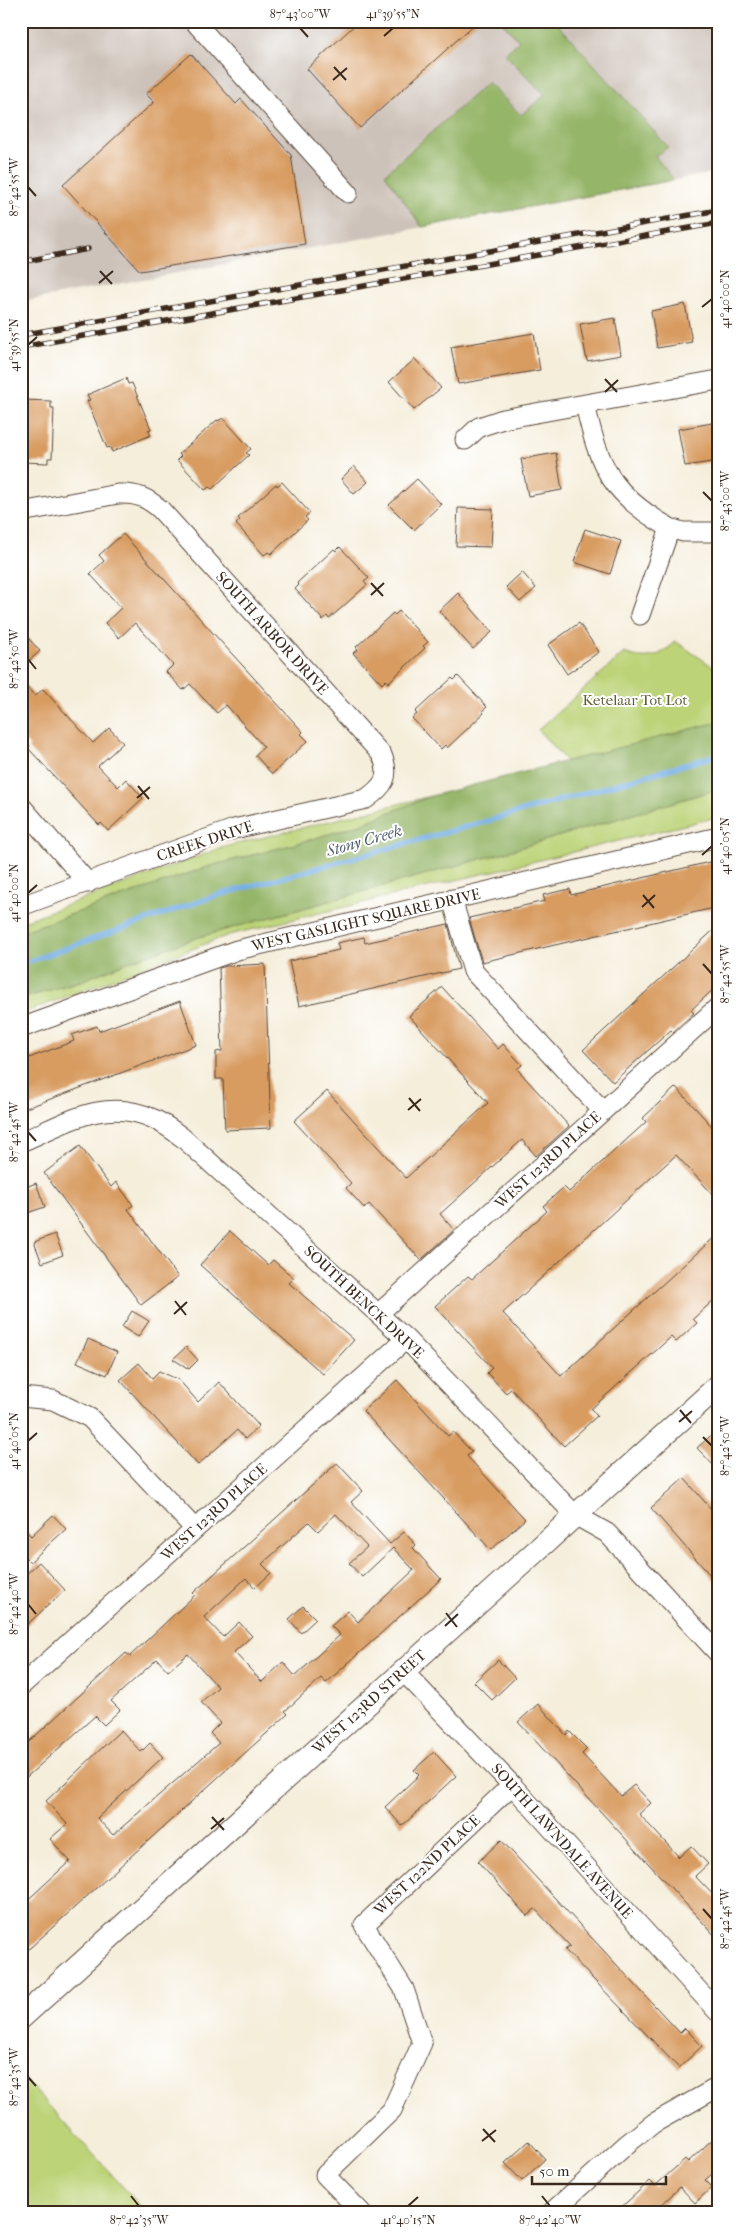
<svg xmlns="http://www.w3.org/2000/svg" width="739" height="2233" viewBox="0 0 739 2233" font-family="'IM FELL French Canon',serif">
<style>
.industrial{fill:#cdc2b9}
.green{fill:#bcd377;stroke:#7c7e4a}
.forest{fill:#95b568;stroke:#687043}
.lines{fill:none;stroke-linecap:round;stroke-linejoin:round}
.stream{stroke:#72ade3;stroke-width:5.5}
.building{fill:#d89b61;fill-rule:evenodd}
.minor-casing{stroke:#57473a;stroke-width:21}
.tertiary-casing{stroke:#57473a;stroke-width:24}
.minor{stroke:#fff;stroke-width:19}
.tertiary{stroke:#fff;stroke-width:22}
.rail-casing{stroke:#3b2a1e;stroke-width:5.5}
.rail{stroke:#fff;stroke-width:4;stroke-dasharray:11;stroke-linecap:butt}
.ticks{fill:none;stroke:#3b2a1e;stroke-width:2}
.labels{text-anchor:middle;stroke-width:4;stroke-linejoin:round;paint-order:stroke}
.street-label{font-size:15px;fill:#3b2a1e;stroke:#fff}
.park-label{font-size:15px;fill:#625d39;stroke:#fff}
.water-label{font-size:16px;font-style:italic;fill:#515e6d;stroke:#fff}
.neatline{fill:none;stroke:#3b2a1e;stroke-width:2}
.ticks-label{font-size:12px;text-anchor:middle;fill:#3b2a1e}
</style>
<rect width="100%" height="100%" fill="#fff"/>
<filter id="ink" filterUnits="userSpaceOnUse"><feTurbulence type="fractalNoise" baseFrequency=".02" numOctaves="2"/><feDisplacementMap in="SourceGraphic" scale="10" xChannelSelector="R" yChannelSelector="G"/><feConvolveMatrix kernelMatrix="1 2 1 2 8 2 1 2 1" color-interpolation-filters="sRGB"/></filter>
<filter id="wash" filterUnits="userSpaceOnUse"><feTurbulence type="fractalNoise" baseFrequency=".0096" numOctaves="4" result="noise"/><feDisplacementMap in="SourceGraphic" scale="20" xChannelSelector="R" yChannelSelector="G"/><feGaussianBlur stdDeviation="1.12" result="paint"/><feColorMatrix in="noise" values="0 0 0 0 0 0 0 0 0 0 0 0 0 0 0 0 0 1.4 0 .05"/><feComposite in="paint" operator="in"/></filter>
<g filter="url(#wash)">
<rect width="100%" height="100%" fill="#f5eedb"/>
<!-- industrial -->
<path class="industrial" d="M21,21h697v151l-697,130z"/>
<!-- green -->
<path class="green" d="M675,641l43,29v52l-151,40 -29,-32 86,-77c21,8 37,5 51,-12z
M718,789v28l-489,118 -208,79v-15l62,-19 52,-21 64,-22 300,-83z
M431,796l-73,29 -59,18 -89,23 -189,66v-10l203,-75z
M21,2075l125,137h-125z"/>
<!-- forest -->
<path class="forest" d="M501,21h54l113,126 -13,9 19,24 -252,47 -37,-53 103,-92 33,33 24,-20 -40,-41 14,-13z
M718,722v67l-219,65 -300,83 -64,22 -52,21 -62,19v-67l189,-66 89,-23 59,-18 73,-29z"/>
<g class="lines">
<!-- stream -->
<path class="stream" d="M21,964l194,-68 269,-74 234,-67"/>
</g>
<g id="blocks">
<!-- building -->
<path class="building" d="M359,21h119l-118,107 -53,-59z
M191,54l45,50 5,-5 50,56 14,89 -165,27 -77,-86 91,-83 -8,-8z
M685,304l7,38 -35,6 -6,-37z
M615,318l6,37 -34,6 -7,-37z
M534,333l6,37 -82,14 -7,-37z
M415,359l26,29 -27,22 -25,-28z
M126,378l2,6 4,-1 19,46 -3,1 3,5 -39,17 -2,-5 -3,1 -20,-47 3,-1 -3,-5z
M21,400l30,1v7h3l-2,50h-4v5l-27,-1z
M223,418l28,31 -5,4 3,2 -37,34 -3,-2 -4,3 -28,-30 4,-4 -2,-2 38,-34 1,1z
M712,423l6,38 -33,5 -7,-37z
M556,453l6,37 -34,6 -7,-37z
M354,466l14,16 -14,12 -13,-15z
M417,479l24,25 -27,26 -25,-25z
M282,482l28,31 -5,4 3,3 -37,34 -3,-2 -4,3 -28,-31 4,-4 -2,-2 38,-34 1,2z
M458,508l35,1 -2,38 -35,-1z
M585,529l36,12 -11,33 -36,-12z
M123,534l180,198 -2,2 7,7 -36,33 -17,-19 9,-8 -38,-42 -9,8 -27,-29 -7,6 -17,-18 7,-7 -38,-42 -16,15 -14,-15 16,-15 -31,-34 14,-13 -5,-6z
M340,547l29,31 -5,4 3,3 -38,34 -2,-3 -4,4 -28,-31 4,-4 -2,-2 37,-34 2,2z
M522,572l14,16 -16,14 -14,-15z
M458,593l34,39 -19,17 -34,-38z
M399,611l29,31 -5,4 2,2 -37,35 -2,-3 -4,4 -29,-31 5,-4 -2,-2 37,-34 2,2z
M579,623l20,29 -32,22 -19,-29z
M21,630l19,21 -19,17z
M458,676l29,31 -5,4 2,2 -37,35 -2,-3 -4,4 -29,-31 5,-4 -2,-2 37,-34 2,2z
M21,681l14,15 8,-7 50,54 16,-15 14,15 -25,23 20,21 8,-8 17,19 -35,33 -7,-8 -2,2 -71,-77 2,-2 -9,-9z
M718,860v47l-236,55 -13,-44 76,-17 -2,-6 27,-6 1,6z
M448,924l11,45 -160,37 -10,-45 50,-11 -2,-7 27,-6 1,6z
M718,926v59l-27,25 3,3 -21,19 -2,-2 -58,52 -30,-32z
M265,964l6,164 -46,2 -2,-51h-7v-27l6,-1 -3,-83 8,-2z
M442,987l56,62 5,-5 19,21 -5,4 52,57 -33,30 -14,-16 -82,74 14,16 -33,30 -52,-56 -5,4 -18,-20 5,-5 -57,-62 33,-30 79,87 82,-75 -79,-87z
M180,1001l16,44 -175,65v-49l53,-20 -2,-6 25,-9 2,5z
M676,1087l42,46v67l-42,-45 -173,158 58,63 157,-142v62l-25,23 4,4 -21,19 -5,-5 -80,72 6,7 -33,30 -53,-57 -5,4 -19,-20 5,-5 -57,-62 33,-30 4,3 75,-68 -4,-5 21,-19 5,5 77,-70 -3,-4z
M80,1146l31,41 5,-5 17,23 -5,4 50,68 -37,28 -97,-132z
M36,1183l9,24 -24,8v-26z
M230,1231l38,34 5,-5 21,18 -5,5 65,57 -31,34 -123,-109z
M55,1234l8,21 -21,8 -8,-21z
M132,1311l17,10 -11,16 -16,-10z
M88,1339l29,13 -10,23 -30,-13z
M186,1347l12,13 -9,9 -16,-10z
M139,1363l13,15 7,-7 20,9 19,22 21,-20 40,44 -14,13 -8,-9 -39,35 -78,-85z
M397,1380l51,56 5,-4 19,20 -5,4 58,63 -34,31 -128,-139z
M718,1429v41l-21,-22z
M337,1463l26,28 -12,11 39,42 14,-12 12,13 -3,3 28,31 -115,104 -5,-5 -36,33 3,3 -267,242v-50l49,-45 -20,-22 17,-15 -21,-23 75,-71 20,22 9,-9 13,14 -66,61 16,17 106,-92 -9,-10 10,-10 -19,-21 17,-15 -30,-33 -20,17 -11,-12 -46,42 9,9 -16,15 -9,-9 -74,66v-33l105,-96 4,3 65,-61 -2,-2zM336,1514l31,33 -18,16 13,14 31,-29 21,22 -56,52 -10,-11 -17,15 9,9 -45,41 -12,-14 -21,20 -28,-30 18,-16 -13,-14 -16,15 -19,-20 42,-39 9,10 16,-15 -9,-9 47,-42 9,9z
M684,1478l34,39v67l-67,-76z
M53,1515l13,14 -36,33 -9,-9v-28l10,11z
M39,1562l26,28 -44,40v-51z
M303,1606l13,13 -15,14 -12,-14z
M498,1660l17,18 -23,22 -18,-18z
M538,1704l28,31 3,-4 18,18 -5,5 39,42 13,-11 17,18 -12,11 40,43 12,-11 17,18 -13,12 23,24v39l-200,-217z
M434,1752l22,24 -54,50 -17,-19 34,-32 -5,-5z
M501,1840l179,193 5,-5 17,18 -23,22 -114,-118 5,-4 -35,-37 -8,7 -49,-54z
M718,2134v35l-13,11 7,7 -17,16 -15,-16 -26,25h-38l34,-31 5,5 30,-27 3,3z
M529,2141l16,18 -23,22 -17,-18z"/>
</g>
</g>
<g filter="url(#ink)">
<use href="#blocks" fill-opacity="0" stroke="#57473a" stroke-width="1"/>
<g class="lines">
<!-- minor casing -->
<g class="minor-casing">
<path id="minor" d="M194,21l154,172
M585,404c14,63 26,91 85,124l-30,87
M465,440l14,-13 24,-8 215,-39
M21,512l97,-18c19,-1 29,4 42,15l222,246c9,22 2,31 -16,44l-132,30 -213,77
M670,528l13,4h35
M21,806l67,77
M452,899l21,72 130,140
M21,1028l216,-78 481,-113
M21,1142c45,-19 84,-46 133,-23 10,5 20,12 29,19l223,201 169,176 32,18 111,120
M378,1314l340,-307
M21,1397l32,3 37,18 105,111
M403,1671l109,114 206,227
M21,1686l385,-347
M361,2212l-36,-37 67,-65 30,-67 -18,-54 -40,-64 148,-140
M552,2212l75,-68 27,-21 64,-36"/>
</g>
<!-- tertiary casing -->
<g class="tertiary-casing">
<path id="tertiary" d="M21,2018l697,-632"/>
</g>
<!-- minor -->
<use href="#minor" class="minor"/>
<!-- tertiary -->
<use href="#tertiary" class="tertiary"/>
<!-- rail casing -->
<g class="rail-casing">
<path id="rail" d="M21,262l67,-13
M21,335l697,-125
M21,347l697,-124"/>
</g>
<!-- rail -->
<use href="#rail" class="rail"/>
</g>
</g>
<!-- ticks -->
<path class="ticks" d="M300,28l8,9M384,36l9,-8M334,67l12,13M333,80l14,-12M28,187l8,9M100,271l12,13M99,283l14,-12M702,307l10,-8M28,345l9,-8M605,379l12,13M605,392l13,-12M703,492l9,9M371,583l12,13M371,595l13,-12M28,659l8,10M138,786l11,13M137,798l13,-11M702,855l10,-9M28,893l9,-8M643,895l11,13M642,907l13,-12M703,964l9,10M409,1098l11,13M408,1110l13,-11M28,1132l8,9M175,1301l11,14M174,1314l13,-12M680,1410l11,13M679,1422l13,-11M703,1437l9,9M28,1441l9,-8M28,1604l8,10M446,1613l11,14M445,1626l13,-12M212,1817l12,13M211,1829l13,-11M703,1909l9,10M28,2077l8,9M483,2129l12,13M482,2141l14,-11M131,2196l8,10M542,2196l8,10M408,2206l10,-9"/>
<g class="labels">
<!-- street labels -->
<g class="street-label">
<text transform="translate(272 633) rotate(48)" y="5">SOUTH ARBOR DRIVE</text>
<text transform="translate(205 841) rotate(-18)" y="5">CREEK DRIVE</text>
<text transform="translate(366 920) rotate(-13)" y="5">WEST GASLIGHT SQUARE DRIVE</text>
<text transform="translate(548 1160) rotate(-42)" y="5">WEST 123RD PLACE</text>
<text transform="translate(364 1302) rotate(43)" y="5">SOUTH BENCK DRIVE</text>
<text transform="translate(214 1512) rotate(-42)" y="5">WEST 123RD PLACE</text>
<text transform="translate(369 1702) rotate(-42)" y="5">WEST 123RD STREET</text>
<text transform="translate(562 1841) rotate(48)" y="5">SOUTH LAWNDALE AVENUE</text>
<text transform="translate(427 1865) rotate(-43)" y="5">WEST 122ND PLACE</text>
</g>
<!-- park labels -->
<g class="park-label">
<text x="635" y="705">Ketelaar Tot Lot</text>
</g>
<!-- water labels -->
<g class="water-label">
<text transform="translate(364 840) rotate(-16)" y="6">Stony Creek</text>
</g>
</g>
<!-- margin -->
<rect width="739" height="2233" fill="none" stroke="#fff" stroke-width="55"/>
<!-- scale -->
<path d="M532 2176v8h134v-8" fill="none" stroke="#3b2a1e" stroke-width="2.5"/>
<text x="539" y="2176" font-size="15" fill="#3b2a1e" stroke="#ffffff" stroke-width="4" paint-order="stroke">50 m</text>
<rect x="28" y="28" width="684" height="2178" class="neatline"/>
<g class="ticks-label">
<text x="300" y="18">87°43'00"W</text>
<text x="393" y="18">41°39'55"N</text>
<text transform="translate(14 187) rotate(-90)" y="4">87°42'55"W</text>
<text transform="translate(725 299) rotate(-90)" y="4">41°40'00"N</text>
<text transform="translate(14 345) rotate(-90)" y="4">41°39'55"N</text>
<text transform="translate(725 501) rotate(-90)" y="4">87°43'00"W</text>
<text transform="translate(14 659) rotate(-90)" y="4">87°42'50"W</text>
<text transform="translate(725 846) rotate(-90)" y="4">41°40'05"N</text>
<text transform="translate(14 893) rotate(-90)" y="4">41°40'00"N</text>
<text transform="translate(725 974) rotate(-90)" y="4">87°42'55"W</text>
<text transform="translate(14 1132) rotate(-90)" y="4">87°42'45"W</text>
<text transform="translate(14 1441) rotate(-90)" y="4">41°40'05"N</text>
<text transform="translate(725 1446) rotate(-90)" y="4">87°42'50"W</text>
<text transform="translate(14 1604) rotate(-90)" y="4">87°42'40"W</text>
<text transform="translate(725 1919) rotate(-90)" y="4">87°42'45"W</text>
<text transform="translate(14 2077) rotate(-90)" y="4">87°42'35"W</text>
<text x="139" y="2224">87°42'35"W</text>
<text x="408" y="2224">41°40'15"N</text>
<text x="550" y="2224">87°42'40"W</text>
</g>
</svg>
